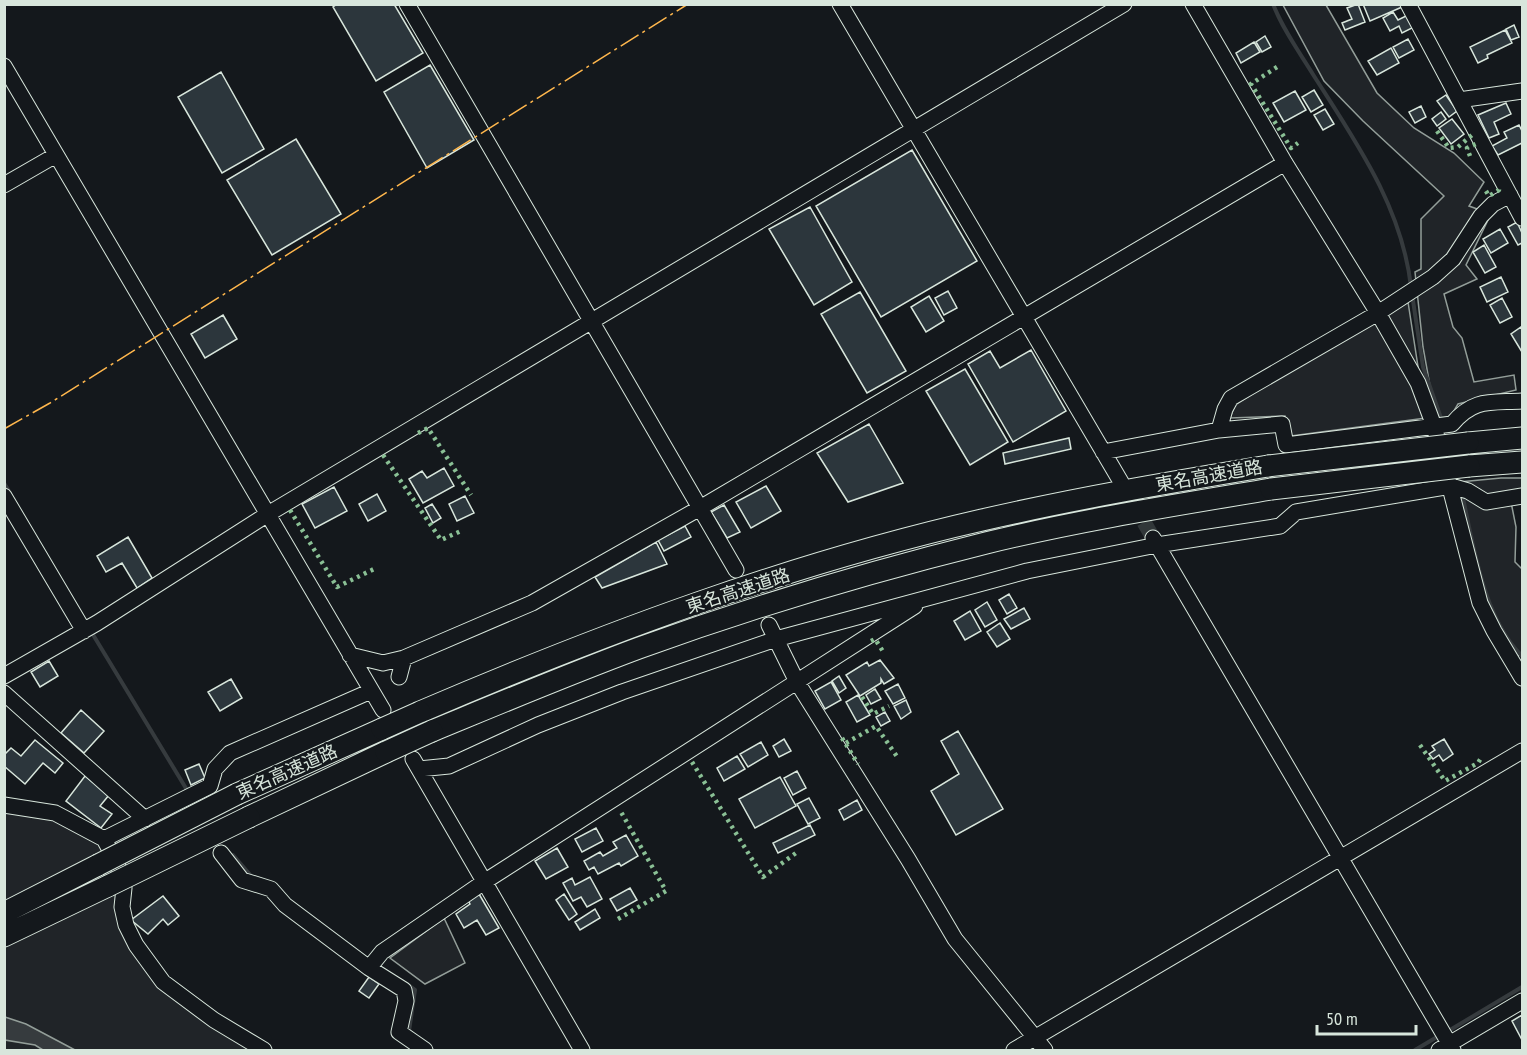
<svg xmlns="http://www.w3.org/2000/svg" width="1527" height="1055" viewBox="0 0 1527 1055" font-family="'PT Sans Narrow','Noto Sans JP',sans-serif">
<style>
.green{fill:#202428;stroke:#939e99;stroke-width:1.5}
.water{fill:#363b3e;stroke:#939e99;stroke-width:1.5}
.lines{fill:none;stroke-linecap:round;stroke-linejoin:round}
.stream{stroke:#363b3e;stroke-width:4}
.building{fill:#2c363c;stroke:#d8e6dc;stroke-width:1.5}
.minor-tunnel{stroke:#313739;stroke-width:15;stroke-dasharray:15 8;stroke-linecap:butt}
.minor-casing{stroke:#d8e6dc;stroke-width:17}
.highway-casing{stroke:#d8e6dc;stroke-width:23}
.minor{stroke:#14181c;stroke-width:15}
.highway{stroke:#14181c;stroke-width:21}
.highway-bridge-casing{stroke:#d8e6dc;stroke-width:23;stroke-linecap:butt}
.highway-bridge{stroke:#14181c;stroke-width:21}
.hedge{stroke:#8ac095;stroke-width:4.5;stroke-dasharray:3 4.5;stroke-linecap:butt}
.power{stroke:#ffb74d;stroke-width:1.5;stroke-dasharray:21 4.5 3 4.5;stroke-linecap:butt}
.labels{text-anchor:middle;stroke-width:4.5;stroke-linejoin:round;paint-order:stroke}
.street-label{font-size:18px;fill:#d8e6dc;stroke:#14181c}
</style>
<rect width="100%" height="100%" fill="#14181c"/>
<!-- green -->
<path class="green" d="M1283,5h43l51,88 37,35 40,25 30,29 -15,24 22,8 -25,51 11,14 -33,15 9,33 9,11 12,44 40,-7 2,15 -58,14 -10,17 -11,4 -14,-78 -8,-75 6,-3v-50l23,-23 -81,-75 -39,-40z
M1408,302l18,116 -135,18 -6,-20 -55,2 5,-13 52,-33z
M1501,478h21v17l-30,2 -33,-15z
M1459,495l52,7 5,25 -1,35 7,7v84l-8,5 -33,-67z
M5,805l60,13 39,21 20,79 39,64 101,68h-259z
M444,918l21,45 -40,21 -35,-26z"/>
<!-- water -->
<path class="water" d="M5,1017l21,7 49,26h-32l-8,-5 -30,-5z"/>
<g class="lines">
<!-- stream -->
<path class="stream" d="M1273,4c10,26 27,49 41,72 42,66 88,131 97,211
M1412,294l11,73 19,54
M4,483l6,10
M1462,494c12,53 21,123 60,162
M92,633l95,157
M233,855l19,22
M408,985l7,5 -6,41 2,2
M1450,1030l72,-43
M1415,1050l22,-13"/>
</g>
<!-- building -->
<path class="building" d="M337,4h57l29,49 -47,28 -43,-74z
M1358,4l7,18 -20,8 -3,-7 10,-4 -5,-11z
M1363,4h38l1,3 -32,14z
M1393,12l5,8 10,-5 6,12 -12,6 -3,-7 -9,5 -7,-13z
M1514,25l5,12 -8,3 -5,-11z
M1505,30l7,13 -25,12 1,3 -10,5 -8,-16z
M1265,36l6,11 -9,5 -6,-10z
M1408,39l6,11 -15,8 -6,-11z
M1254,42l6,10 -19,11 -5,-10z
M1391,48l8,15 -22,12 -9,-14z
M430,65l44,75 -47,28 -43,-76z
M221,72l43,77 -42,24 -44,-76z
M1314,90l9,15 -12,7 -9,-15z
M1295,91l11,19 -22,12 -11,-19z
M1446,95l11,16 -8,6 -12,-16z
M1506,103l5,11 -17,8 5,12 -10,4 -11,-23z
M1421,106l5,11 -11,6 -6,-11z
M1325,109l9,15 -11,6 -9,-15z
M1441,112l5,7 -9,7 -5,-7z
M1452,119l12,15 -13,10 -12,-16z
M1519,125l3,6v12l-24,12 -6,-9 15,-8 -3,-6z
M296,139l45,75 -69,41 -45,-75z
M912,150l65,111 -96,56 -65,-111z
M810,207l42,75 -38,23 -45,-76z
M1517,222l5,11v10l-4,2 -10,-18z
M1500,229l8,14 -17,10 -8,-14z
M1484,245l12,22 -11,6 -12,-21z
M1501,277l7,15 -21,10 -7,-15z
M948,291l9,17 -13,7 -9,-17z
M860,292l46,79 -39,22 -46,-79z
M929,296l15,25 -18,11 -15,-25z
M1502,298l10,19 -12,6 -10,-18z
M223,315l14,24 -32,19 -14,-24z
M1521,327l1,3v22l-11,-18z
M1031,350l35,61 -53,31 -45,-78 22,-13 10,17z
M965,369l43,73 -38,23 -44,-74z
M869,424l34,59 -55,19 -31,-49z
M1069,438l2,11 -66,15 -2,-11z
M444,468l10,18 -31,17 -14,-24 13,-8 5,7z
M766,486l15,25 -30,17 -15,-26z
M334,487l13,24 -32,17 -13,-24z
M377,494l9,17 -18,10 -9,-17z
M465,496l9,17 -17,8 -8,-17z
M432,504l9,14 -8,5 -8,-15z
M724,505l16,27 -13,6 -16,-26z
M685,526l6,11 -27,14 -6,-11z
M128,537l24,41 -15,10 -15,-25 -16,9 -9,-16z
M656,542l11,22 -65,24 -7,-11z
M1009,594l8,14 -10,6 -8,-14z
M987,602l10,18 -12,7 -10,-17z
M1024,608l6,11 -19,10 -7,-10z
M970,611l11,20 -16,9 -11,-19z
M1000,623l10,16 -13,8 -10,-15z
M880,660l14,18 -10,6 -3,-5v4l-21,13 -14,-21 21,-13 2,4z
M49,661l9,15 -18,11 -9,-15z
M839,676l7,12 -7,5 -7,-12z
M231,679l11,19 -22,13 -12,-19z
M831,682l10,18 -16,9 -10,-18z
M898,684l7,14 -12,6 -8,-13z
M875,689l6,10 -10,5 -5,-9z
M858,695l12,20 -13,7 -11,-20z
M906,700l5,12 -10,7 -7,-13z
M81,710l23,21 -20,22 -23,-20z
M885,712l5,9 -9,5 -5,-9z
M958,731l45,78 -47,26 -25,-44 28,-17 -18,-33z
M784,739l7,12 -12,6 -6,-11z
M1444,739l9,15 -10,7 -4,-6 -6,4 -4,-5 6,-4 -3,-4z
M35,740l28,23 -8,10 -12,-10 -18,21 -21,-18v-11l7,-7 10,8z
M761,742l7,13 -20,12 -8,-13z
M737,756l8,13 -21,12 -7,-13z
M199,764l6,14 -14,7 -6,-15z
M797,771l9,17 -13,7 -9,-17z
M85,776l24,19 -9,11 12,8 -11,14 -35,-27z
M780,777l16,29 -41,22 -16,-29z
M809,798l11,20 -12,6 -11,-20z
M857,800l5,10 -18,10 -5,-10z
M810,825l5,10 -37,18 -5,-10z
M596,828l7,13 -21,11 -7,-13z
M626,835l12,21 -17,10 -2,-3 -21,11 -4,-7 -5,3 -5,-9 16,-9 3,4 14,-8 -4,-6z
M557,848l11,19 -22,12 -11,-18z
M590,877l12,22 -15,8 -6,-10 -8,4 -10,-18 9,-5 3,7z
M630,888l7,12 -20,11 -7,-12z
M479,894l20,34 -13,7 -9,-15 -13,8 -8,-14 14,-10 -2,-4z
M564,894l13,20 -8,6 -13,-20z
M163,896l16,20 -11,9 -5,-6 -15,15 -17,-14z
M595,909l5,9 -20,12 -5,-8z
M369,977l10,7 -10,14 -10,-7z
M1522,1015v25l-10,-19z"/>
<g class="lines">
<!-- minor-tunnel -->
<path class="minor-tunnel" d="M1121,482l31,54"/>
<!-- minor casing -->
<g class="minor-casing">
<path id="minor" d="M407,4l329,566
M840,4l281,478
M1193,4l92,159 93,150 40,70 16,43 46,177 14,28 28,47
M1408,4l114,214
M4,66l379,644
M1459,100l63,-9
M4,185l52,-30
M1219,430l6,-21 6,-11 147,-85 55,-36 20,-18 28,-43 12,-12 17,-9
M1103,452l116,-22 63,-6 4,21 166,-21c22,-26 38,-21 70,-23
M4,496l80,135
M1153,538l300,512
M769,625l28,57 111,177 47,80 90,111
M350,655l33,8 21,-5 128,-55 168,-95 585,-345
M4,676l93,-53 171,-109 856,-510
M399,677l5,-19
M4,693l141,126
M413,759l169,291
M419,769l30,-3 89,-41 84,-33 154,-53 251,-68 130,-26 123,-19 16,-14 155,-26 17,5 18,11 36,-6
M4,805l51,8 49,26 13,24 7,25 -2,19 4,18 10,20 27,37 51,38 50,30
M104,839l106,-53 5,-17 15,-16 141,-62
M221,853l21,27 29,9 14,16 84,63 35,22 2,11 -7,31 26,18
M369,968l13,-16 102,-70 431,-276
M1014,1050l508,-299
M1439,1050l83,-49"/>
</g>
<!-- highway casing -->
<g class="highway-casing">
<path id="highway" d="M1468,443l54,-5
M1469,466l53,-4
M420,712c182,-78 369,-148 562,-192 95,-22 190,-38 286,-54
M432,731c68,-28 137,-57 207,-83 113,-41 230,-76 347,-105 94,-23 190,-38 285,-54
M237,794l145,-65
M249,817l137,-65
M4,913l94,-48
M4,936l104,-50"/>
</g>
<!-- minor -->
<use href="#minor" class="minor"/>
<!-- highway -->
<use href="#highway" class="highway"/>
<!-- highway-bridge casing -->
<g class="highway-bridge-casing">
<path id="highway-bridge" d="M1268,466l200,-23
M1271,489l198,-23
M382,729l38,-17
M386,752l46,-21
M98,865l139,-71
M108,886l141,-69"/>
</g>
<!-- highway-bridge -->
<use href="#highway-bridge" class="highway-bridge"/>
<!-- hedge -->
<path class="hedge" d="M1277,67l-26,17 40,64 7,-5
M1437,131l12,17 9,-1 14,-12 -1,-2
M1470,156l-3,-8 11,-5
M1486,191l3,5 10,-6v-4
M418,433l10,-5 43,67
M383,455l58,85 22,-10
M290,510l47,77 39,-19
M871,641l4,-2 9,14
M862,697l11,17 16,-8
M842,738l16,26
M846,743l30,-17 22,32
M1420,745l25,36 33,-18 3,-5
M692,762l71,115 33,-24
M618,919l48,-28 -45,-79"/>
<!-- power -->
<path class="power" d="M4,429l46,-26 638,-399"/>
</g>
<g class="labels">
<!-- street labels -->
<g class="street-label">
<text transform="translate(1209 476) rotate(-10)" y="6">東名高速道路</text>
<text transform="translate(738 591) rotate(-18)" y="6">東名高速道路</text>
<text transform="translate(287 772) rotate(-24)" y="6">東名高速道路</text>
</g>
</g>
<!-- border -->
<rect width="1527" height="1055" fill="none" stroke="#d8e6dc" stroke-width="12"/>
<!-- scale -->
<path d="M1317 1025v9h99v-9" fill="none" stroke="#d8e6dc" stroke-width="3"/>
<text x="1326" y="1025" font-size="18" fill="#d8e6dc" stroke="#14181c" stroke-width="4.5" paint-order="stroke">50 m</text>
</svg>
